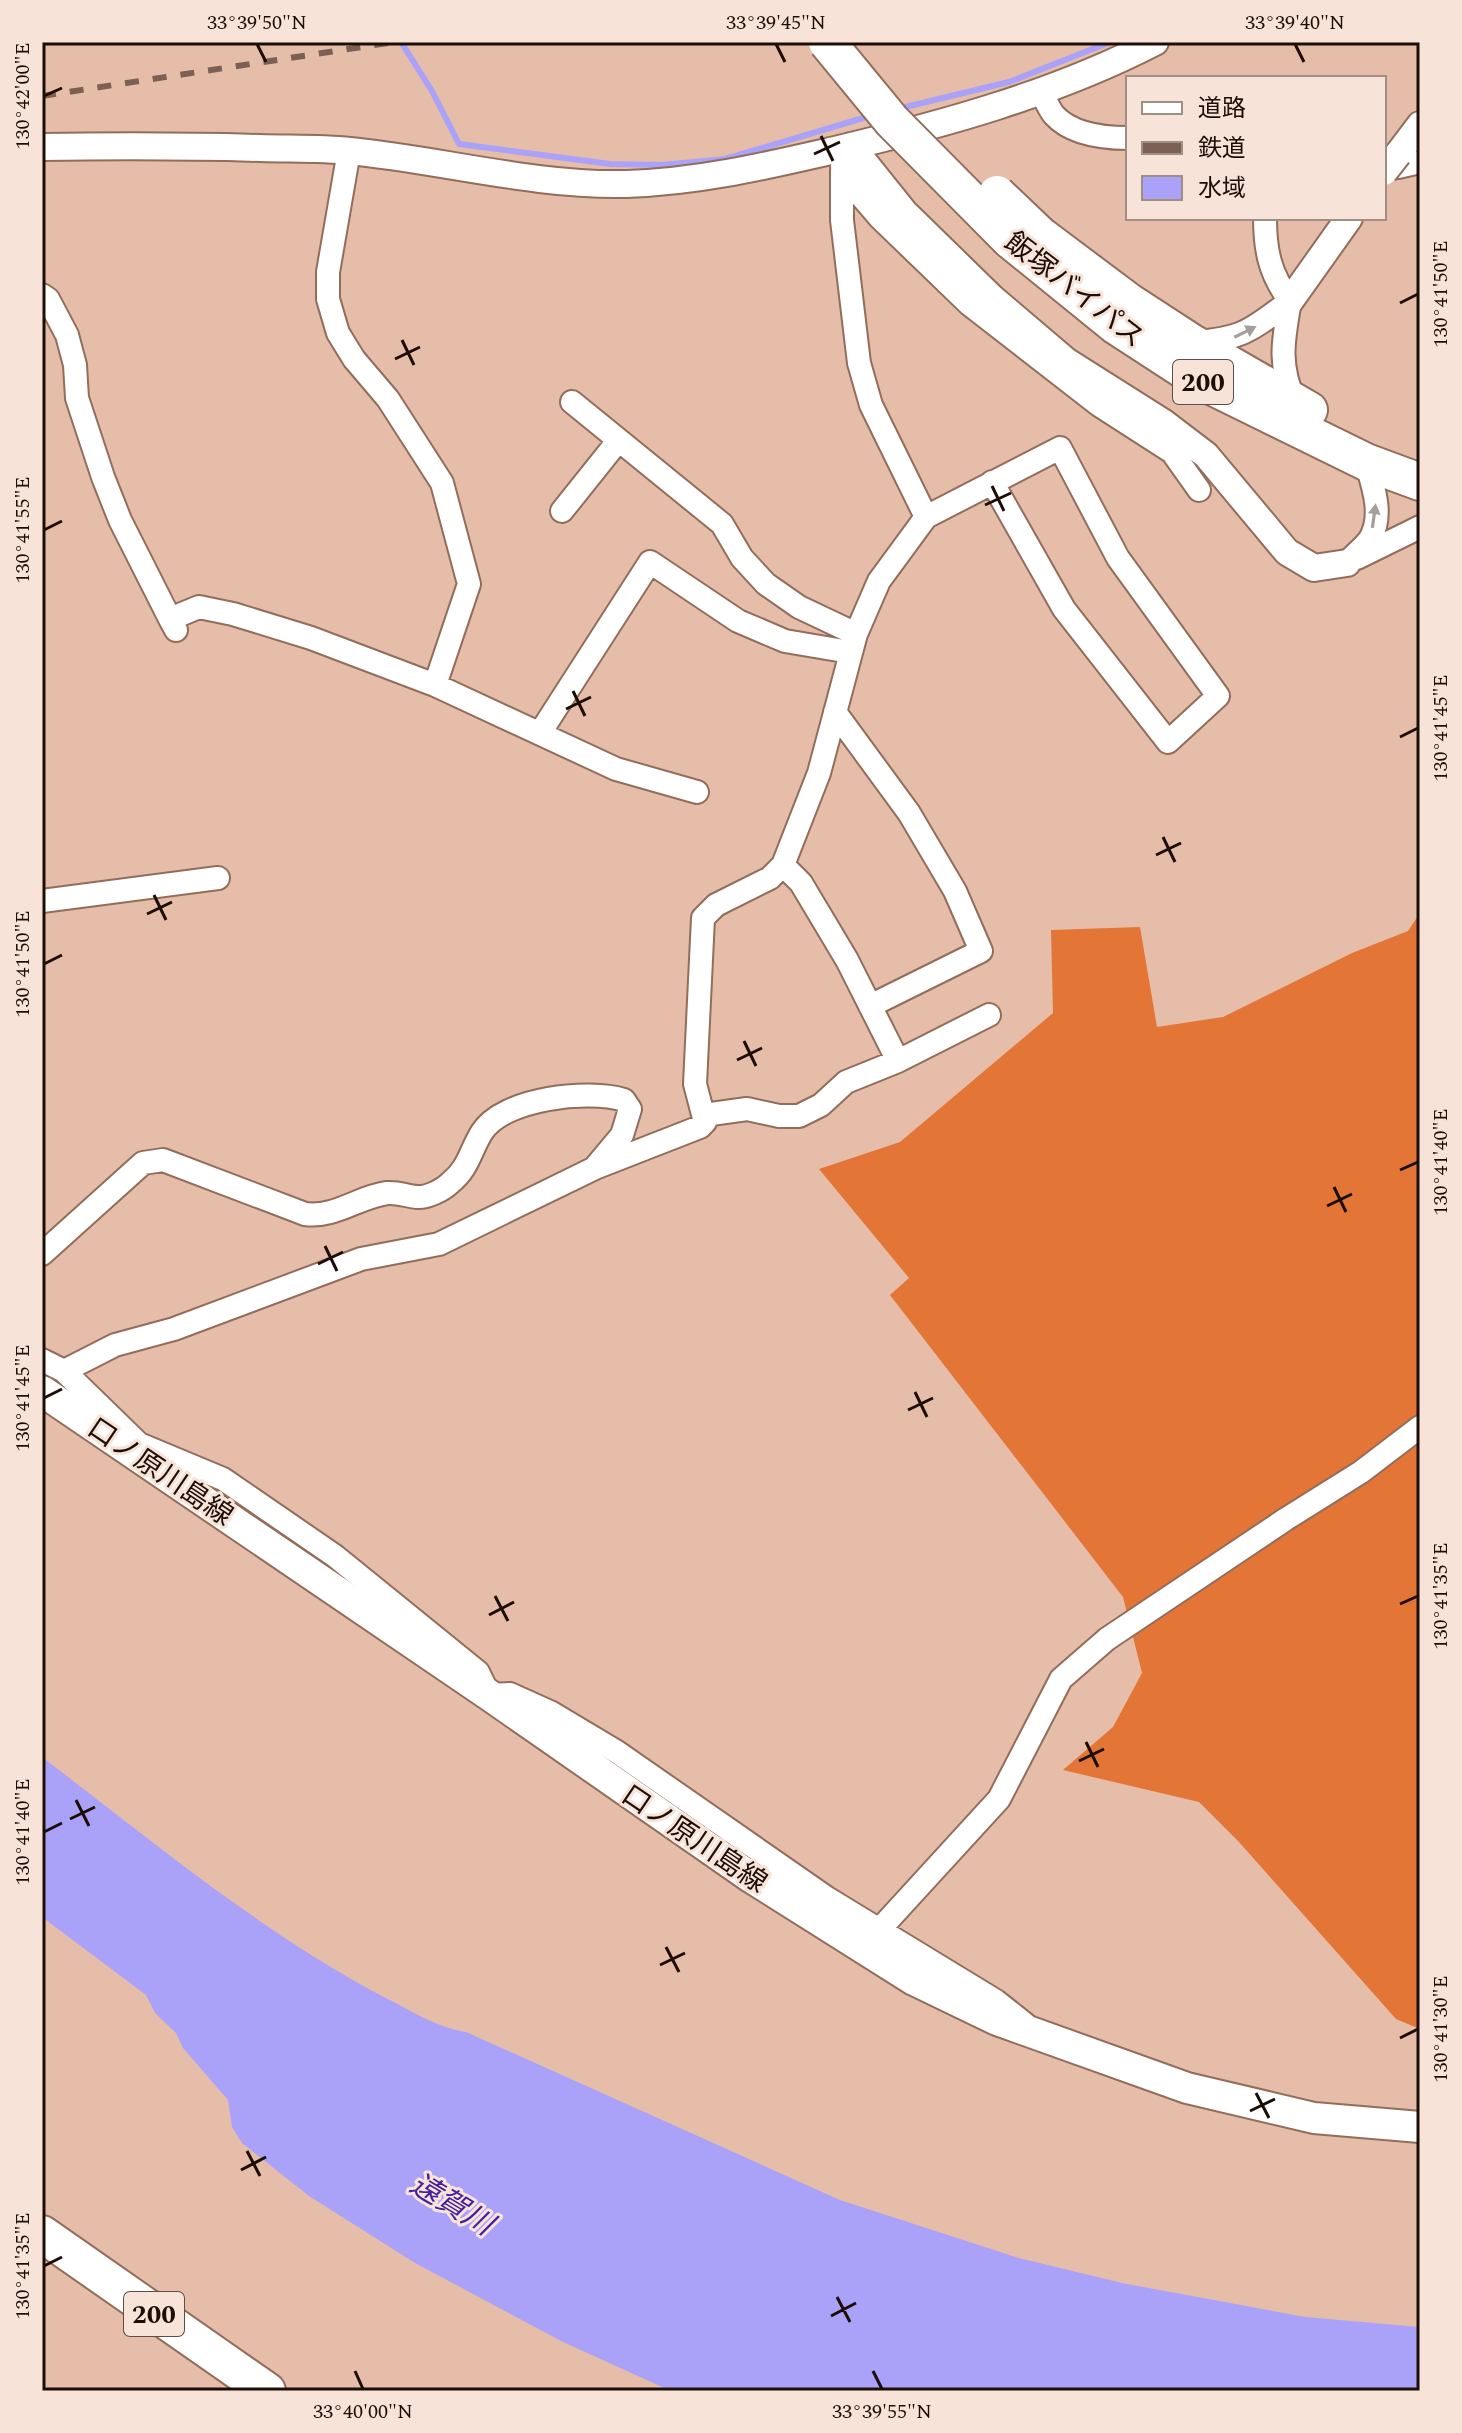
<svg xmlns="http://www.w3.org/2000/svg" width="1462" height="2433" viewBox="0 0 1462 2433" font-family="Spectral,'Noto Sans JP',serif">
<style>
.forest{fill:#e37537}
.water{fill:#aaa2f9}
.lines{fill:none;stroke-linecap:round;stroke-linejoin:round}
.stream{stroke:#aaa2f9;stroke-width:6}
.minor-casing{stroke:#926d5b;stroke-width:26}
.tertiary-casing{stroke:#926d5b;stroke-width:30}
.secondary-casing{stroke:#926d5b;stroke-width:34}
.trunk-casing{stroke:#926d5b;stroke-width:40}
.minor{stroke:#fff;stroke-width:22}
.tertiary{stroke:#fff;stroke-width:26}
.secondary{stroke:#fff;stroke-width:30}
.trunk{stroke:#fff;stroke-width:36}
.rail{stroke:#7b6053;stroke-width:6;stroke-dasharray:14 14;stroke-linecap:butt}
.tertiary-bridge-casing{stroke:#926d5b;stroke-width:30;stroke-linecap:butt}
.trunk-bridge-casing{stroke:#926d5b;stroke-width:40;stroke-linecap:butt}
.tertiary-bridge{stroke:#fff;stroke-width:26}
.trunk-bridge{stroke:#fff;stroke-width:36}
.oneway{fill:#a49f9c}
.ticks{fill:none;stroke:#1c0e07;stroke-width:3}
.labels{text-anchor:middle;stroke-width:6;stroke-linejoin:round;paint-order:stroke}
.shield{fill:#f8e3d8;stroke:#5e4e46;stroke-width:2}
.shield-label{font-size:26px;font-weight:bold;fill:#1c0e07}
.street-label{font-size:28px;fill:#1c0e07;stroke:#f8e3d8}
.water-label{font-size:30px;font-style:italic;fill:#46219e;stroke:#f8e3d8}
.neatline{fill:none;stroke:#1c0e07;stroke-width:3}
.ticks-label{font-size:20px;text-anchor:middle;fill:#1c0e07}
</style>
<rect width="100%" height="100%" fill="#e6bda9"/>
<!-- forest -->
<path class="forest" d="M1420,913v1116l-24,-10 -157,-177 -40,-40 -136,-32 50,-43 29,-54 -19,-76 -233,-302 19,-17 -90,-109 81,-27 153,-129 -2,-83 89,-3 17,100 66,-10 129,-64 56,-22z"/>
<!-- water -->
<path class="water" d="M42,1757c110,84 218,174 340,239 28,14 53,31 84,36l374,168 179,58 103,25 183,34 115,10v64h-749l-108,-49 -148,-79 -106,-67 -67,-53 -10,-16 -4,-27 -45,-52 -7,-15 -21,-20 -9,-18 -104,-78z"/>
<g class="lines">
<!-- stream -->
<path class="stream" d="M401,42l31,49 27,53 151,20 52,1 63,-6 145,-43
M897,109l112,-27 101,-40"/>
<!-- minor casing -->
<g class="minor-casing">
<path id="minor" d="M1041,92c4,7 8,17 13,23 18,20 50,23 74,23
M349,151l-21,121v27l10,34 16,26 34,40 54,84 27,101 -34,101 181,84 81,23
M1384,164l14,3 22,-5
M842,166l14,24 24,28 89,86 130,101 73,47 27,38
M842,170v50l17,143 12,42 55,112
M1265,218c0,33 5,56 25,83 -7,40 -12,63 5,102
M42,295l6,4 19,36 8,30 2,33 26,79 17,43 50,99
M1195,342c48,-3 58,-13 95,-41
M572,402l150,122 20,34 24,26 33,23 57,27
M562,511l56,-70
M1357,558l63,-31
M1347,563c7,-8 17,-16 23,-24 14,-24 3,-53 -4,-77
M176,630l-6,-11 29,-12 34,7 78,24 124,47
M835,712l74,101 46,78 26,60 -111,55
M540,733l110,-171 88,59 47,20 65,11
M783,865l18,18 46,77 51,101
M42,901l176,-23
M704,1115l43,-6 32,7h20l22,-11 25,-23 52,-21 91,-46
M42,1254l101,-91 20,-3 142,54c30,4 53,-17 82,-21 11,-1 19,3 30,4 10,1 26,-7 33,-14 19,-15 20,-32 32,-51 22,-34 106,-43 142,-32l6,9 -8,26 -26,31
M42,1360l22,11 51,-26 59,-16 187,-70 78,-15 156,-76 105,-41 5,-5 -10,-38 8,-166 13,-13 54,-27 13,-13 36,-92 37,-139 23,-53 47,-64 134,-69 58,110 100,138 -50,46 -104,-133 -72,-127
M64,1371l75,73 84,35 112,77 143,116 11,23 21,-1 40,18 67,40 210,146 169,103 29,23
M880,1929l119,-130 62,-120 46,-40 179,-120 75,-47 59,-45"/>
</g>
<!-- tertiary casing -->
<g class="tertiary-casing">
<path id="tertiary" d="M851,146l53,66 88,86 74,63 98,62 42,32 81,97 27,16 33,-5
M42,147c73,-1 145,-1 218,1 30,1 60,0 90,3 91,9 185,35 276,33 72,-2 139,-18 209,-34 109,-26 219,-56 320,-108
M1398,154l22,-29
M1290,301l59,-83"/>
</g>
<!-- secondary casing -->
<g class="secondary-casing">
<path id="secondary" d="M42,1391l447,304 260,181 165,104 83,40 190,68 127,30 106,9"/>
</g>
<!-- trunk casing -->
<g class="trunk-casing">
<path id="trunk" d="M1040,235l88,66 63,41 118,68
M1010,240l106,86 83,54 167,82 54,20
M42,2234l225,157"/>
</g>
<!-- minor -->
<use href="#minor" class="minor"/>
<!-- tertiary -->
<use href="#tertiary" class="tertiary"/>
<!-- secondary -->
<use href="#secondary" class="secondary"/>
<!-- trunk -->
<use href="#trunk" class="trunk"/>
<!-- rail -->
<path class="rail" d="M42,96l352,-54"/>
<!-- tertiary-bridge casing -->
<g class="tertiary-bridge-casing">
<path id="tertiary-bridge" d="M1384,172l14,-18"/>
</g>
<!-- trunk-bridge casing -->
<g class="trunk-bridge-casing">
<path id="trunk-bridge" d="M827,42l65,79 118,119
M997,194l43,41"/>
</g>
<!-- tertiary-bridge -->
<use href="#tertiary-bridge" class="tertiary-bridge"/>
<!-- trunk-bridge -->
<use href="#trunk-bridge" class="trunk-bridge"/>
</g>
<!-- one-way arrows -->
<defs><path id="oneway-solid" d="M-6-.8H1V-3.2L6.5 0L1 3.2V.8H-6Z" transform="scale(2)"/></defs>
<g class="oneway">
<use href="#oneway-solid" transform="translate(1245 332) rotate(-26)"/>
<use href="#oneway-solid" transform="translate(1374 516) rotate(-82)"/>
</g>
<!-- ticks -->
<path class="ticks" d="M257,44l9,18M776,44l9,18M1295,44l9,18M44,96l18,-8M821,136l12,25M814,154l26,-12M1400,303l18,-9M402,340l12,25M395,359l25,-12M992,486l12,25M985,505l26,-12M44,530l18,-9M573,691l12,25M566,709l25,-12M1400,737l18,-9M1163,837l12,25M1156,855l25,-12M154,895l12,25M147,914l25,-12M44,964l18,-9M744,1041l12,25M737,1060l25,-12M1400,1170l18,-8M1334,1187l12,25M1327,1206l25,-12M325,1246l12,25M318,1264l25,-12M915,1392l12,25M44,1398l18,-9M908,1410l25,-12M495,1596l13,25M1400,1604l18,-8M489,1615l25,-13M1086,1742l12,25M1079,1761l25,-12M76,1800l13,26M70,1819l25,-12M44,1832l18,-9M666,1947l13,25M660,1965l25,-12M1400,2038l18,-9M1256,2093l13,25M1250,2111l25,-12M247,2151l13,25M241,2170l25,-13M44,2266l18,-9M837,2297l13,25M831,2316l25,-13M355,2371l8,18M873,2371l9,18"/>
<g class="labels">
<!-- shield labels -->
<g class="shield">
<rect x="1173" y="360" width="60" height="44" rx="6"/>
<rect x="124" y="2292" width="60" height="44" rx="6"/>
</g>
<g class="shield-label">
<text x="1203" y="391">200</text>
<text x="154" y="2323">200</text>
</g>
<!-- street labels -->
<g class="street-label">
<text transform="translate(1075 289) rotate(38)" y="10">飯塚バイパス</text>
<text transform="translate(161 1471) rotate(34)" y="10">口ノ原川島線</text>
<text transform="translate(695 1838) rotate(34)" y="10">口ノ原川島線</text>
</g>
<!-- water labels -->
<g class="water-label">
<text transform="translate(452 2204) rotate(31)" y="10">遠賀川</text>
</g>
</g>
<!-- border -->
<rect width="1462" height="2433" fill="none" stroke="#f8e3d8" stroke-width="88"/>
<!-- legend -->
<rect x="1126" y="76" width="260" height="144" fill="#f8e3d8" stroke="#a08e84" stroke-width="2"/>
<rect x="1142" y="102" width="40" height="12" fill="#ffffff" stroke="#a08e84" stroke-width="2"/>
<text x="1198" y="116" font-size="24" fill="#1c0e07">道路</text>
<rect x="1142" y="142" width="40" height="12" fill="#7b6053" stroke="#a08e84" stroke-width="2"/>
<text x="1198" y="156" font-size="24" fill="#1c0e07">鉄道</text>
<rect x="1142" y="176" width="40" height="24" fill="#aaa2f9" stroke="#a08e84" stroke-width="2"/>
<text x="1198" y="196" font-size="24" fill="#1c0e07">水域</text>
<rect x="44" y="44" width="1374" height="2345" class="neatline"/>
<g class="ticks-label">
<text x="257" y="29">33°39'50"N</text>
<text x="776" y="29">33°39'45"N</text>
<text x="1295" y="29">33°39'40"N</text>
<text transform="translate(22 96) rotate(-90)" y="7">130°42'00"E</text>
<text transform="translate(1440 294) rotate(-90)" y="7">130°41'50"E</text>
<text transform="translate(22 530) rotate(-90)" y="7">130°41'55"E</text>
<text transform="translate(1440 728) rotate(-90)" y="7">130°41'45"E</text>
<text transform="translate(22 964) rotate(-90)" y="7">130°41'50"E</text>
<text transform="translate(1440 1162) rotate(-90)" y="7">130°41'40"E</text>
<text transform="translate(22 1398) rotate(-90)" y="7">130°41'45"E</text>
<text transform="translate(1440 1596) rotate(-90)" y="7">130°41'35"E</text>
<text transform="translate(22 1832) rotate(-90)" y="7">130°41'40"E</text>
<text transform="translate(1440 2029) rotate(-90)" y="7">130°41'30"E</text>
<text transform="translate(22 2266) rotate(-90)" y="7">130°41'35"E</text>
<text x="363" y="2418">33°40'00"N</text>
<text x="882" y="2418">33°39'55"N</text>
</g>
</svg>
